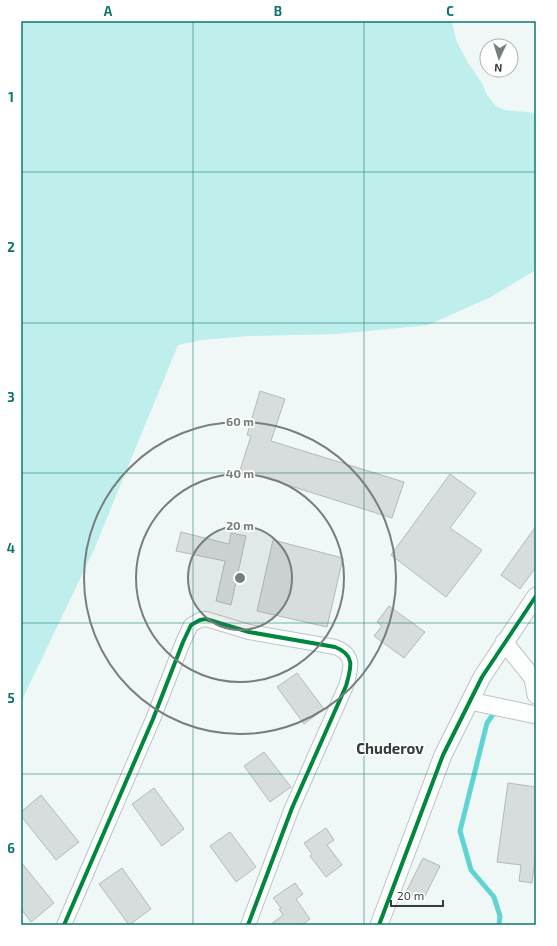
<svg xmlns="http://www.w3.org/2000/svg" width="557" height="946" viewBox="0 0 557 946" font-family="'Exo 2',sans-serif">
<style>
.green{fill:#beefed}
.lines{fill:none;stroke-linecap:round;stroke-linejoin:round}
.stream{stroke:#60d4d2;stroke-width:5}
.building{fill:#d7dddc;stroke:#b4bab9}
.minor-casing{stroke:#bdc4c3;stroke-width:16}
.tertiary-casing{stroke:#bdc4c3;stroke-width:19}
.minor{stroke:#fdfefe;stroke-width:14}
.tertiary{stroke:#fdfefe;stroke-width:17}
.cycleway-casing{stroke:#fff;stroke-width:6}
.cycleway{stroke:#00873e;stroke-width:4}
.grid{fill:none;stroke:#0f766e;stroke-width:1;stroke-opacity:0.55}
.ring{fill:none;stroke:#787e7d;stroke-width:2}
.labels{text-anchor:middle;stroke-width:3.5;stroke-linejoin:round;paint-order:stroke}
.quarter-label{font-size:15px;font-weight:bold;fill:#373c3c;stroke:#fff}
.centre{fill:#787e7d;stroke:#fff;stroke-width:2}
.ring-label{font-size:12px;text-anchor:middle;font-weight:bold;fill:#787e7d;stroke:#fff;stroke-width:3.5;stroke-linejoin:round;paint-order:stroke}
.neatline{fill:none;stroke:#0f766e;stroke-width:1.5}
.grid-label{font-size:13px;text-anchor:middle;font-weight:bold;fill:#0f766e}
</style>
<rect width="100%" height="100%" fill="#f0f8f7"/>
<!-- green -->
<path class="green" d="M21,21h431l4,19 11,21 15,22 5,12 9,11 9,4 31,3v157l-45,27 -63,28 -90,9 -88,2 -48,4 -24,5 -85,207 -72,150z"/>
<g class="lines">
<!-- stream -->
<path class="stream" d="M494,713l-7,10 -27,108 11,39 23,27 6,19 -1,9"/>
</g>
<!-- building -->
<path class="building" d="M260,391l25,8 -14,42 133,41 -12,36 -152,-48 11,-34 -4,-1z
M450,474l26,19 -26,35 32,22 -36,47 -55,-42z
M536,526v41l-16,22 -19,-14z
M181,532l48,12 2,-11 15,3 -15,69 -15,-4 9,-40 -49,-10z
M273,540l70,18 -16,69 -70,-16z
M389,606l36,26 -21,26 -30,-22 8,-10 -5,-4z
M297,673l27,36 -20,15 -27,-37z
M264,752l27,35 -21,15 -26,-36z
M508,783l28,4v64l-4,32 -13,-2 2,-16 -24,-3z
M154,788l30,41 -22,17 -30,-42z
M41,795l38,47 -23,18 -35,-44v-4z
M326,828l8,12 -7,5 15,20 -16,12 -16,-21 2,-2 -8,-11z
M230,832l26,35 -20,15 -26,-36z
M423,858l17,8 -17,34 -17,-8z
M21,862l33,41 -23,19 -10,-13z
M122,868l29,41 -22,16 -30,-41z
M295,883l8,11 -7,5 14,20 -8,6h-32l13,-10 -4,-6 2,-1 -8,-10z"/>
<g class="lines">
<!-- minor casing -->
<g class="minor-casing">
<path id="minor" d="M64,925l89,-206 30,-77 8,-17 9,-5 6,-1 43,13 86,15c21,8 16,21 11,39l-54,122 -44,117"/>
</g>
<!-- tertiary casing -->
<g class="tertiary-casing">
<path id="tertiary" d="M504,642l29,36 3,17
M470,701l66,14
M379,925l64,-170 39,-78 54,-81"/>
</g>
<!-- minor -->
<use href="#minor" class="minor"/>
<!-- tertiary -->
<use href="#tertiary" class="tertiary"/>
<!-- cycleway casing -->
<g class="cycleway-casing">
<path id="cycleway" d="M64,925l89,-206 30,-77 8,-17 9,-5 6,-1 43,13 86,15c21,8 16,21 11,39l-54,122 -44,117
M379,925l64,-170 39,-78 54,-81"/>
</g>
<!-- cycleway -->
<use href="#cycleway" class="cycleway"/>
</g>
<!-- grid -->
<path class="grid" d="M193,21v904M364,21v904M21,172h515M21,323h515M21,473h515M21,623h515M21,774h515"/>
<!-- distance rings -->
<circle cx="240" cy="578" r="52" fill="#787e7d" fill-opacity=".12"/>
<g class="ring">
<circle cx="240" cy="578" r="52"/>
<circle cx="240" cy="578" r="104"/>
<circle cx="240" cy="578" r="156"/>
</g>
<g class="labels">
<!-- quarter labels -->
<g class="quarter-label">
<text x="390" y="754">Chuderov</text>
</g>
</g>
<circle cx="240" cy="578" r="6" class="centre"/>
<g class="ring-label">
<text x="240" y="426">60 m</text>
<text x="240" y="478">40 m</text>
<text x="240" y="530">20 m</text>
</g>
<!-- border -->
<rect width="557" height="946" fill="none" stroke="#ffffff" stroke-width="44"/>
<!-- north arrow -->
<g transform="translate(499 58) rotate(184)"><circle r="19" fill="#ffffff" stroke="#afb1b1"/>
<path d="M0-3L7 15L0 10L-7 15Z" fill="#787e7d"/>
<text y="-6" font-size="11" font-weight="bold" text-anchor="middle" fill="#373c3c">N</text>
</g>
<!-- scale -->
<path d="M391 900v6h52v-6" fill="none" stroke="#373c3c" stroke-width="2"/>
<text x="397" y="900" font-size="12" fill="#373c3c" stroke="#ffffff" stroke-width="3" paint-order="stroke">20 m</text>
<rect x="22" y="22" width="513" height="902" class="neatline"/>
<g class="grid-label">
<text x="108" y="16">A</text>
<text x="278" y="16">B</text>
<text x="450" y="16">C</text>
<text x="11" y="102">1</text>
<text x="11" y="252">2</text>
<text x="11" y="402">3</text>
<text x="11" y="553">4</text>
<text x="11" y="703">5</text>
<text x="11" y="853">6</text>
</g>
</svg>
